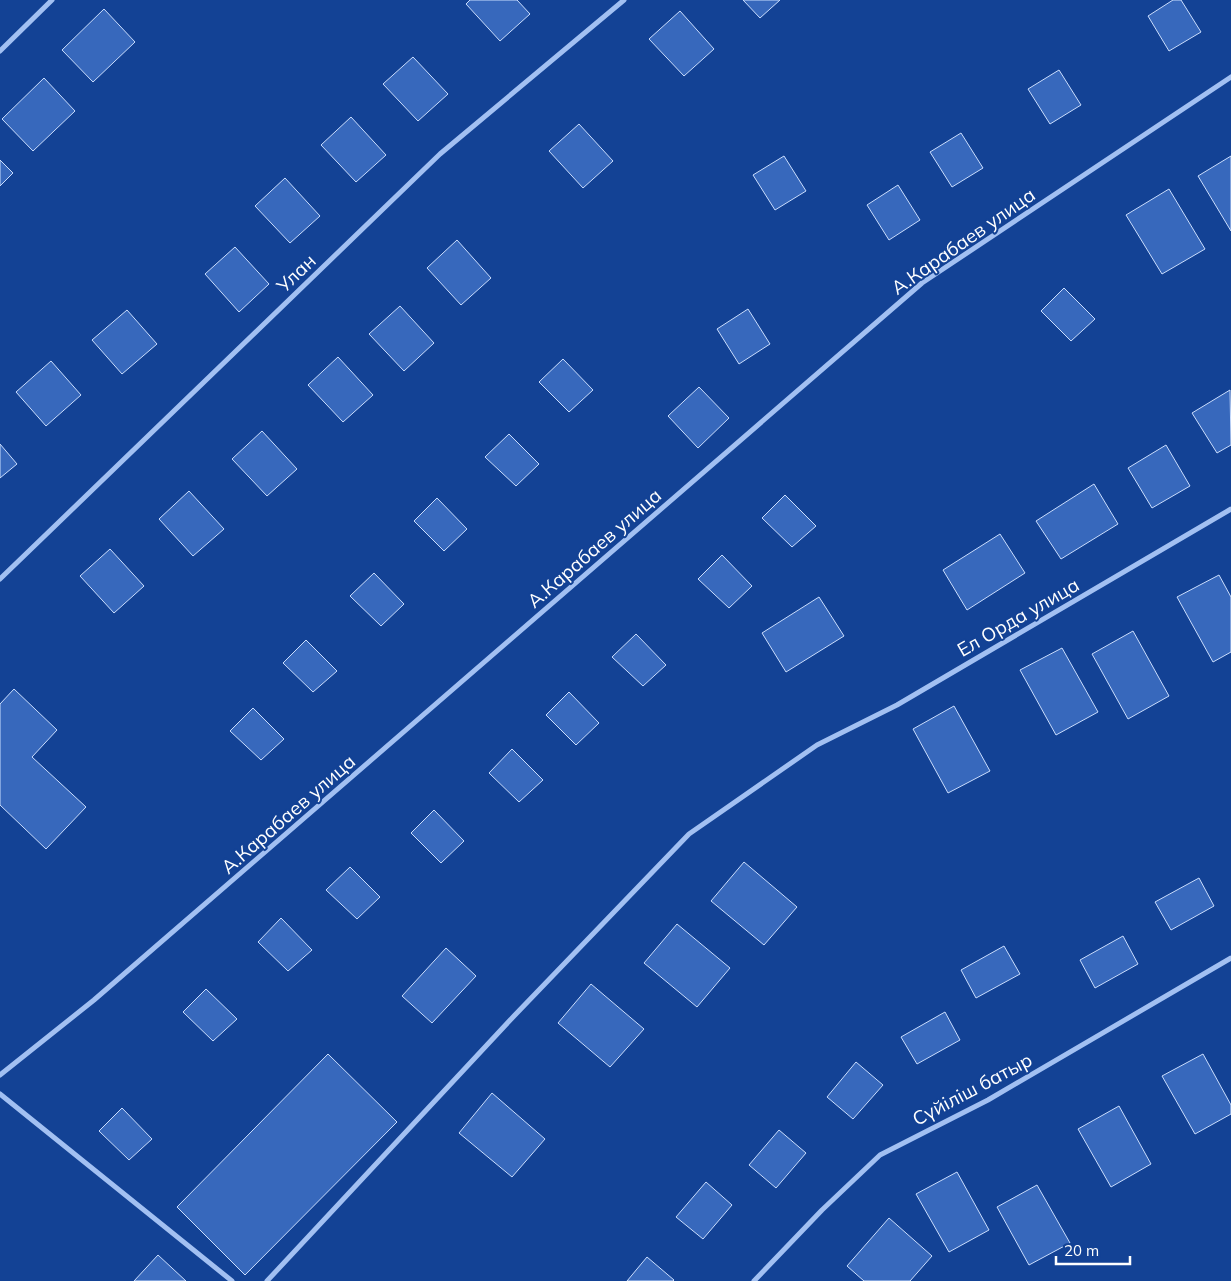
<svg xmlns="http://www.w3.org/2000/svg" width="1231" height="1281" viewBox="0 0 1231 1281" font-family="Mulish,sans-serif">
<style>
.building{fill:#3768bc;stroke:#caddfd}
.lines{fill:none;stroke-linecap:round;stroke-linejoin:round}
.street{stroke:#a2c0f2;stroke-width:5}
.labels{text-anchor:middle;stroke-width:4;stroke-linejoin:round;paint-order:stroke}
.street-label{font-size:19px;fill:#fff;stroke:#134295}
</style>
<rect width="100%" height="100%" fill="#134295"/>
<!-- building -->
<path class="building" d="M470,0h47l13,14 -30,27 -34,-37z
M743,0h37l-20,18z
M1173,0h8l20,32 -32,19 -21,-35z
M104,9l31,33 -42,40 -31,-32z
M680,11l34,38 -30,27 -35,-37z
M413,57l35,37 -30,27 -35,-37z
M1059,70l22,35 -31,19 -22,-35z
M44,78l31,33 -42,40 -31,-32z
M351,117l35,38 -30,27 -35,-37z
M579,124l34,37 -30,27 -34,-37z
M961,133l22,35 -31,19 -22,-35z
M784,156l22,35 -31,19 -22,-35z
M1231,156v75l-33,-55z
M0,160l13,13 -13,13z
M285,178l35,38 -30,27 -35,-37z
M898,185l22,35 -31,20 -22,-35z
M1169,189l36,60 -43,25 -36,-59z
M457,240l34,38 -30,27 -34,-37z
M235,247l34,37 -30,28 -34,-38z
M1064,288l31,31 -24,22 -30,-30z
M400,306l34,37 -30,28 -35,-37z
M748,309l22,35 -31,20 -22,-35z
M127,310l30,34 -35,30 -30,-34z
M338,357l35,38 -30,27 -35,-37z
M563,359l30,31 -24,22 -30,-30z
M51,361l30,34 -35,31 -30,-34z
M699,387l30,31 -31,30 -30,-32z
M1230,390l1,55 -14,8 -25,-40z
M262,431l35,38 -30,27 -35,-37z
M509,434l30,30 -23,22 -31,-29z
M0,444l17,20 -17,14z
M1166,445l24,41 -38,22 -24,-40z
M1094,484l24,40 -57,35 -25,-38z
M189,491l35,38 -31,27 -34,-37z
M785,495l31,31 -24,21 -30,-29z
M437,498l30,31 -23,22 -30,-30z
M1000,534l25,39 -58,37 -24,-40z
M110,549l34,37 -30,27 -34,-37z
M722,555l30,31 -23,22 -31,-29z
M374,573l30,31 -23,22 -31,-30z
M1219,575l12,22v55l-18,10 -36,-65z
M819,597l25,39 -58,36 -24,-39z
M1133,631l36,65 -41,23 -36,-65z
M636,634l30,31 -23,21 -31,-29z
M306,640l31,31 -24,21 -30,-29z
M1062,648l36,64 -42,23 -36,-65z
M14,689l43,41 -25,27 54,50 -40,42 -46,-44v-101z
M569,692l30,31 -23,22 -30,-30z
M954,706l36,65 -42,22 -35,-64z
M253,708l31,31 -23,21 -31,-29z
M512,749l31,31 -24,22 -30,-29z
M434,810l30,31 -23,22 -30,-30z
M744,862l53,45 -33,38 -53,-44z
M350,867l30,30 -23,22 -31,-29z
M1199,878l15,28 -43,24 -16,-28z
M281,918l31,32 -24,21 -30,-29z
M677,924l53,44 -33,39 -53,-44z
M1123,936l15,28 -43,24 -15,-28z
M1004,946l16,28 -44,24 -15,-28z
M446,948l30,28 -44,47 -30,-27z
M591,984l53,45 -34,38 -52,-44z
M206,989l31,30 -24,22 -30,-29z
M945,1012l15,28 -43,24 -16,-27z
M328,1054l69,68 -152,153 -68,-68z
M1203,1054l28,51v9l-36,20 -33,-58z
M856,1062l27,23 -30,34 -26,-22z
M492,1093l53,46 -33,38 -53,-44z
M1119,1106l32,58 -40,23 -33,-58z
M122,1108l30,31 -23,21 -30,-29z
M779,1130l27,23 -30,35 -27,-23z
M957,1172l32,58 -40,22 -33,-58z
M706,1182l26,23 -29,34 -27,-22z
M1037,1185l33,58 -41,22 -32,-58z
M889,1218l43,38 -22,25h-46l-17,-15z
M158,1255l28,26h-52z
M647,1257l27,23 -1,1h-46z"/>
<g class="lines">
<!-- street -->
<path class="street" d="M0,51l52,-51
M0,579l440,-425 184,-154
M0,1075l94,-75 828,-717 309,-206
M0,1094l232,187
M267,1281l247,-265 175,-182 128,-89 80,-40 334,-196
M754,1281l68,-71 58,-55 108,-55 243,-142"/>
</g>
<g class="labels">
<!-- street labels -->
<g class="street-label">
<text transform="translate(963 241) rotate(-35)" y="7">А.Карабаев улица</text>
<text transform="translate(296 273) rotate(-44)" y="7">Улан</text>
<text transform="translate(594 548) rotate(-41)" y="7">А.Карабаев улица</text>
<text transform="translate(1018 617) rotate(-30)" y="7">Ел Орда улица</text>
<text transform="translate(288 814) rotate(-41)" y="7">А.Карабаев улица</text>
<text transform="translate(972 1089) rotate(-28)" y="7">Сүйіліш батыр</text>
</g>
</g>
<!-- scale -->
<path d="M1056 1256v8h74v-8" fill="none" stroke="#ffffff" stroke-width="2.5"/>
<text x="1064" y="1256" font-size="15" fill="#ffffff" stroke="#134295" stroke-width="4" paint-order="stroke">20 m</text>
</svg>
